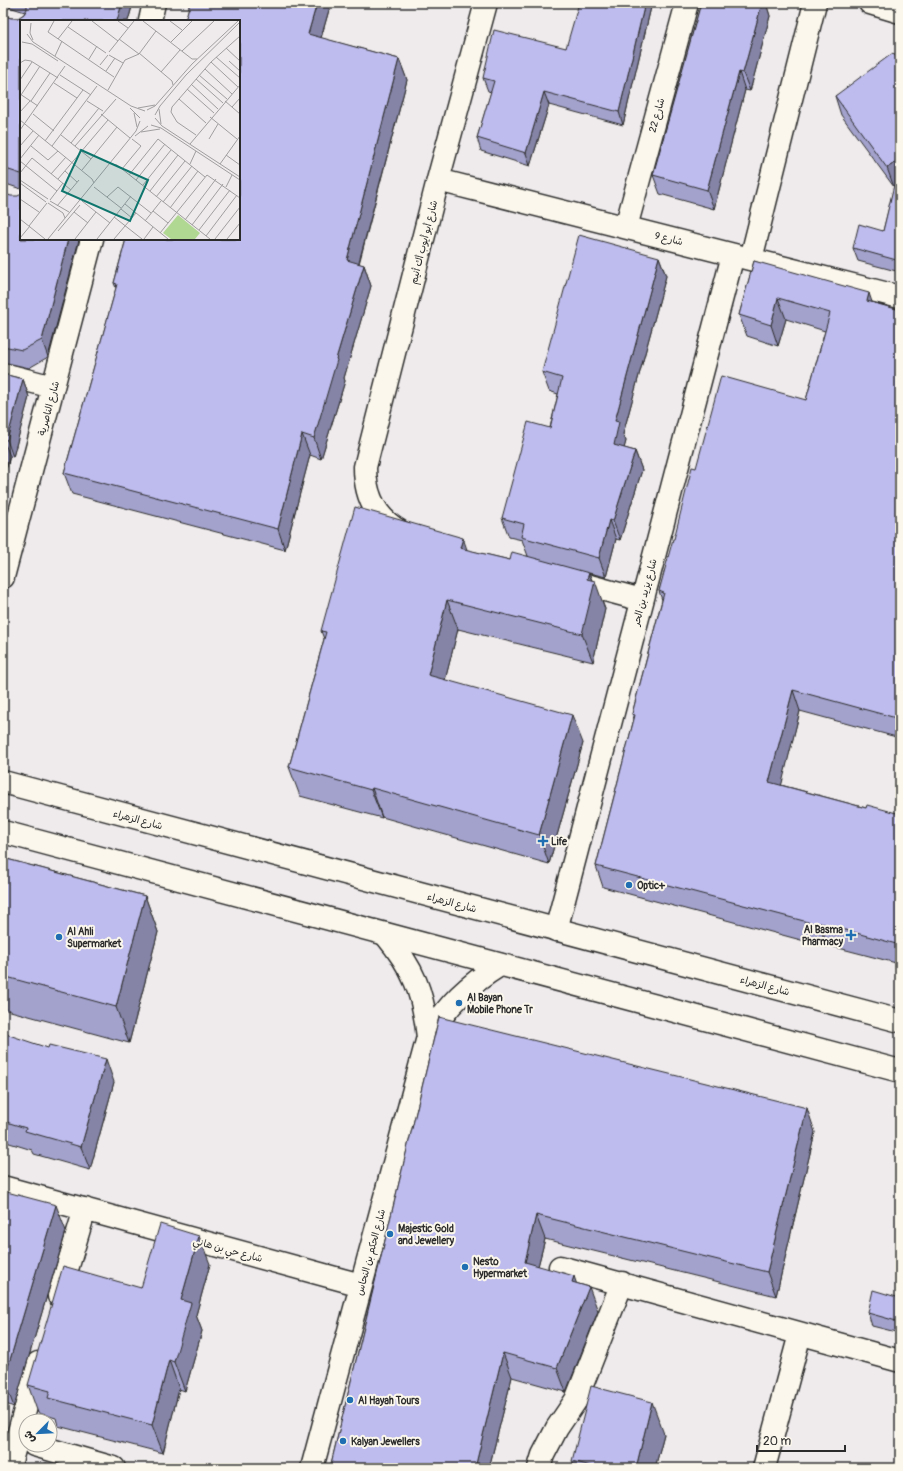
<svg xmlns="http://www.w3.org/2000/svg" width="903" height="1471" viewBox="0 0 903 1471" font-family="Pangolin,'Playpen Sans Arabic',sans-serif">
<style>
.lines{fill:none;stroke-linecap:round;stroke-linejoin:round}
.minor-casing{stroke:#2b2b2b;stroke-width:25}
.secondary-casing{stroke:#2b2b2b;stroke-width:25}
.minor{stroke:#fbf7ec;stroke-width:22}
.secondary{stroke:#fbf7ec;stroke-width:22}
.wall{fill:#a3a2cd;stroke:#2b2b2b}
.shaded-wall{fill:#8584a7;stroke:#2b2b2b}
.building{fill:#bebcee;stroke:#2b2b2b}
.poi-dot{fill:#1f6fb2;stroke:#fbf7ec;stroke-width:1.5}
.labels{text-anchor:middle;stroke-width:4;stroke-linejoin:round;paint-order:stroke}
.street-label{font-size:10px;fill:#2b2b2b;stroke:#fbf7ec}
.poi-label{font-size:10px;font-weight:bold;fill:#2b2b2b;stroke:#fbf7ec;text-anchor:start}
.inset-road{fill:none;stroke:#a19e9f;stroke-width:1}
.view{fill:#0f766e;fill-opacity:0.15;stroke:#0f766e;stroke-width:2}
.inset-edge{fill:none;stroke:#2b2b2b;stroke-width:2}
</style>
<rect width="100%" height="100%" fill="#efebec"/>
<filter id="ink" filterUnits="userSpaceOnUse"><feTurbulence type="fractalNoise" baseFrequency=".025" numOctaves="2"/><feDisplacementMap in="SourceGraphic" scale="8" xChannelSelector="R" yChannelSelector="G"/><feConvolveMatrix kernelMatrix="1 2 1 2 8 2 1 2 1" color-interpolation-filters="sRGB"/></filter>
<g filter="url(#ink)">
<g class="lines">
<!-- minor casing -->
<g class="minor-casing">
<path id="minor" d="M870,3l30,9
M150,21l4,-18
M438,180l462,117
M626,227l61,-224
M751,259l64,-256
M3,374l50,13
M401,532c-26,-14 -36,-37 -36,-65l73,-287 48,-177
M3,577l89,-338
M568,580l74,20
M556,930l177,-675
M385,934c29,35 38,58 43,103
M3,1187l358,98
M560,1267l340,94
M59,1296l26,-87
M34,1445l80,23
M9,1468l29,-105
M312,1468l116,-431c20,-33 40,-52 72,-72
M539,1468l4,-13 14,-27 19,-28 46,-117
M764,1468l36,-134"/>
</g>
<!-- secondary casing -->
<g class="secondary-casing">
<path id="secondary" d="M3,782l897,239
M3,832l897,239"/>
</g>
<!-- minor -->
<use href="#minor" class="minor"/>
<!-- secondary -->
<use href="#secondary" class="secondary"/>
</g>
<!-- wall -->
<path class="wall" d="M3,3h130l-5,18h-107v168l-15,-5h-3v-169l8,3h7l6,-4 1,-2 -19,-6h-3z
M190,3h141l-10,35 78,21 8,21 -48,184 5,1 7,21 -27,92 1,3 -24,78 -11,-4 -25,95 -213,-56 -8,-21 52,-185 -2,-5z
M652,3l-29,122 -74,-20 -19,61 -49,-15 -4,-13 14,-46 -3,-1 -5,-13 83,-30z
M701,3h65l4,13 -20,75 -5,-1 -31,119 -54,-15 -7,-19z
M900,62v121l-4,3 4,1v85l-42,-11 -5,-13 30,-17 11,-44 -53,-72 -6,-19z
M3,193l76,47 -31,117 -19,11 -26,-6z
M659,257l7,19 -43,158 3,7 -2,7 11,3 7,19 -22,70 -4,-1 -10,38 -17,-4 3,7 13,29 -12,53 -135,-33 -13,51 138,63 -34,121 -167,-47v1l-82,-22 -11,-29 35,-128 -3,-8 146,-81 43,10 18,-4 -6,-16 -13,-3 -7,-19 48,-90 8,-34 -9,-3 -7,-19z
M754,261l118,42 28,7v428l-100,-27 -19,74 85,23 34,6v150l-73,-19v2l-224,-60 -7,-21 38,-147 -2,-5 30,-114 -3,-9 37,-123 110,-68 19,-69 -39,-12 -8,27 -31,-10 -8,-21z
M3,374l20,5 6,18 -16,60 -3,-1 -7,24z
M3,858l142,38 13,36 -29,111 -126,-34z
M439,1017l376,115 -39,164 -231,-57 -7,27 38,17 22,28 -32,81 -54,-15 -23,91h-159z
M3,1033l111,49 -24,88 -56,-16 -2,-4 -29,-9z
M3,1191l63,40 -52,176 -11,-4z
M210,1264l-14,51 6,16 -17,60 -6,-2 -16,64 -105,-27 -2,-8 -18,-5 -10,-28 113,-97z
M900,1298v35l-28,-7 -4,-13z
M664,1434l-9,34h-80l-3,-7z"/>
<!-- shaded-wall -->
<path class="shaded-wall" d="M122,3h11l-5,18h-11z
M317,3h14l-15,52 -8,-21z
M645,3h7l-29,122 -4,-13z
M762,3h4l4,13 -20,75 -7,-18z
M399,59l8,21 -53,201 -7,-21z
M739,72l6,18 -31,119 -7,-19z
M544,92l5,13 -19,61 -4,-13z
M900,159v24l-6,4 -7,-19z
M68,239h11v1l-31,117 -6,-17z
M659,257l7,19 -43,158 3,7 -6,23 -6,-19 1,-24z
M364,265l7,21 -27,92 1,3 -24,78 -7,-21 22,-79z
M869,293l7,21 -9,-13z
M778,298l8,21 -8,27 -7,-21z
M23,379l6,18 -16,60 -6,-17z
M302,434l8,21 -25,95 -7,-21z
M3,439l7,17 -7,24z
M635,451l7,19 -22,70 -7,-19z
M609,520l7,19 -10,38 -7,-19z
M463,538l10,29 -13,-19z
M589,573l5,13 1,-5 10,28 -12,53 -11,-28 5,-55z
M447,600l11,29 -19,75 -11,-29z
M793,690l7,21 -23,92 -8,-21z
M572,715l11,28 -34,121 -10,-29z
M372,788l10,29v1l-11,-28z
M145,896l13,36 -29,111 -13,-36z
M820,923l7,22v2l-8,-22z
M106,1059l8,23 -24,88 -9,-23z
M807,1108l8,24 -39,164 -9,-24z
M56,1205l10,26 -52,176 -10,-27z
M536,1215l9,24 -12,47 -8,-24z
M199,1236l11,28 -14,51 6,16 -17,60 -11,-29 7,-62z
M574,1276l8,24 -10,-18z
M589,1287l9,24 -32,81 -9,-24z
M503,1353l9,24 -23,91h-14z
M169,1360l10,29 -16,64 -11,-28z
M652,1402l12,32 -9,34h-19z"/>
<!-- building -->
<path class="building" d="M27,3h95l-5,18h-96v153l-18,-6v-153l8,3h7l6,-4 3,-5z
M190,3h127l-9,31 91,25 -52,201 17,5 -28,94 1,1 -23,78 -12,-4 -24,95 -214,-56 53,-189 -3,-1 12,-44h113v-218h-54z
M579,3h66l-26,109 -75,-20 -18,61 -49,-15 17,-57 -11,-3 11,-48 72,18z
M701,3h61l-19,70 -4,-1 -32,118 -54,-15z
M893,53l7,9v97l-13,9 -52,-72z
M894,185l6,2v74l-47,-13 6,-24 24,7z
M3,193l8,3h7l3,-2v45h47l-26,101 -20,10 -19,-4z
M579,235l80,22 -44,164 4,1 -5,23 21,6 -22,70 -4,-1 -10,38 -78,-21 3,-13 -22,-6 26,-96 22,6 12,-50 -20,-6z
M754,261l115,32 -2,8 33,9v409l-107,-29 -24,92 97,26 1,-3 33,9v131l-80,-22 -1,2 -223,-59 39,-151 -3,-1 32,-121 -5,-2 14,-52h1l18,-72 4,1 25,-92 85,24 24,-87 -52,-15 -7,27 -32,-10z
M3,374l20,5 -16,61 -4,-1v2z
M355,507l108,31 -3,10 50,12 2,-8 77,21 -2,6 8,2 -13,53 -135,-34 -19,75 144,40 -33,120 -167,-47 -1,2 -82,-23 37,-135 -5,-1z
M3,858l142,38 -29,111 -113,-31z
M439,1017l368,91 -40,164 -231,-57 -11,47 49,14 -2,6 17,5 -32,81 -54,-15 -28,115h-145z
M3,1033l45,15 1,-3 57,14 -25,88 -56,-16 1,-3 -23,-7z
M3,1191l53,14 -52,175h-1z
M160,1224l39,12 -18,64 10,3 -17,59 -5,-2 -17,65 -104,-27 2,-7 -22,-6 35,-119 78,22z
M873,1290l27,8v24l-32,-9z
M591,1386l61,16 -16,66h-37l-27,-7z
M46,1463l18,5h-31z"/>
</g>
<!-- markers -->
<g class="poi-dot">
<path d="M541 835h4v4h4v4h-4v4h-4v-4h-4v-4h4z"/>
<circle cx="629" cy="885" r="4"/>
<path d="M849 929h4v4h4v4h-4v4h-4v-4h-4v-4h4z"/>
<circle cx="59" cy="937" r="4"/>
<circle cx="459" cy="1003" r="4"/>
<circle cx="390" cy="1234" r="4"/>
<circle cx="465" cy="1267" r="4"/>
<circle cx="350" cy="1400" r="4"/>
<circle cx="343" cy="1441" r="4"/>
</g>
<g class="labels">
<!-- street labels -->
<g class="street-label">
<text transform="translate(656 115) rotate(-75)" y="4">شارع 22</text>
<text transform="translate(669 238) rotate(14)" y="4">شارع 9</text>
<text transform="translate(423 242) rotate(-76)" y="4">شارع أبو أيوب أك أنيم</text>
<text transform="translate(48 408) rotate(-75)" y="4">شارع الناصرية</text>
<text transform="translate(644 592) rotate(-75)" y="4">شارع يزيد بن الحر</text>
<text transform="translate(138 819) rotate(15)" y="4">شارع الزهراء</text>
<text transform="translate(452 902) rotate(15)" y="4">شارع الزهراء</text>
<text transform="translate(765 985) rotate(15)" y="4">شارع الزهراء</text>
<text transform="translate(228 1249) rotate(15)" y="4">شارع حي بن هاني</text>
<text transform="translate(370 1252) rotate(-75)" y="4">شارع الحكم بن النحاس</text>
</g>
<!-- poi labels -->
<g class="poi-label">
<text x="551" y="845">Life</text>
<text x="637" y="889">Optic+</text>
<text x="843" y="933" text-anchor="end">Al Basma<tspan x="843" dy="12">Pharmacy</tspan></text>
<text x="67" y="935">Al Ahli<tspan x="67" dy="12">Supermarket</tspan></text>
<text x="467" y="1001">Al Bayan<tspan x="467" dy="12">Mobile Phone Tr</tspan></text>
<text x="398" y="1232">Majestic Gold<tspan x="398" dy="12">and Jewellery</tspan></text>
<text x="473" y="1265">Nesto<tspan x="473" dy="12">Hypermarket</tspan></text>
<text x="358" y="1404">Al Hayah Tours</text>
<text x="351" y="1445">Kalyan Jewellers</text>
</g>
</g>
<!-- overview -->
<g transform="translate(20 20)">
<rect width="220" height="220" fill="#efebec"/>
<path d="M158,195l22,18 -5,6h-24l-8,-6z" fill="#b1d893"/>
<path class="inset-road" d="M34,1l-6,11 66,45M72,1l26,20M98,1l10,7M123,1l49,38h5M150,1l12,9M11,3l-1,10 3,7M48,7l38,26M7,14l6,8 98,64 14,5M38,19l14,-18M99,19l20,15M2,22l10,2 26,17M151,22l21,-21M206,28l14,13M162,31l32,-30M89,32l25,-31M119,33l33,28 1,4M89,35l14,8M35,36l7,-15M196,37l24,21M69,39l8,-13M209,41l11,10M191,42l27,25M0,43l5,-3 6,1 27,17M80,45l8,-10M185,49l27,25M86,51l9,-13M141,52l19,-22M40,55l31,20M179,55l28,24M176,59l27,24M0,60l12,-18M34,63l23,15M171,64l27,25M167,69l27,24M88,70l17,-30 14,-6 17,-23M0,74l18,12M1,75l19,-29M159,79l27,24M11,81l19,-28M67,81l16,10M205,81l15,13M212,87l8,-9M110,88l10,10M118,88l17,-3M139,89l2,15M127,90l8,-4 37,-42 46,-43M0,92l10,-11M114,93l3,14M13,94l21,17M81,94l29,24M135,95l5,-9 26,-31 54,-53M190,97l27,22M135,98l7,8 78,51M0,100l72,59 2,4M131,105l10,3 79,52M0,110l45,-64M121,112l19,-3M41,115l30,24M176,115l-19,-13 -6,-10 1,-5 39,-45 29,-26M115,116l13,-10M189,119l9,-15M25,121l38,-51M51,123l28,-35M170,124l50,-59M0,126l13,-15M11,126l17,14 10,-9M32,126l45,-60M55,126l41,-47M206,135l14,10M0,139l19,-24M0,141l37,30M92,144l5,1 93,74M170,144l6,-13M200,144l20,-28M102,149l19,-23 -9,-7M62,150l35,-43M45,151l12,11M0,153l12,-15 39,32M31,154l15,-17M109,155l29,-36 47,38M38,159l50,-59M0,160l28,19M116,160l29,-36M0,163l26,19M123,165l28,-35M74,167l27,21M206,167l6,-12M130,171l28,-36M87,177l11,-10 33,26M136,177l29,-36M0,179l19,13M30,180l13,-17M30,181l19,11M62,181l28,22M143,182l29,-36M28,183l15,10 2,5M105,184l43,35M37,186l22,-26M150,188l28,-37M101,189l11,9M133,191l15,12M54,192l14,11M94,197l28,22M0,199l25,20M165,200l31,-41M125,201l16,-20M172,205l31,-41M9,206l18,-23M179,210l31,-40M38,211l22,-26M140,213l47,-58 33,23M186,216l31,-41M0,218l10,-12M28,219l88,-108 4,-10M55,219l21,-27M77,219l34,-43M94,219l22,-26M124,219l9,-12M195,219l25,-32M207,219l13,-16"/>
<path class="view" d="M61,130l67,30 -18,41 -68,-30z"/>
<rect width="220" height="220" class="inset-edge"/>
</g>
<!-- margin -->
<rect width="903" height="1471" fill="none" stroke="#fbf7ec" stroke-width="16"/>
<rect x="8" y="8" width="887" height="1455" fill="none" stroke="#2b2b2b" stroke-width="1.5" filter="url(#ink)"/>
<!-- north arrow -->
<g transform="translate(38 1433) rotate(246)"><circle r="19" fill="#fbf7ec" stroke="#a8a59f"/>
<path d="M0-3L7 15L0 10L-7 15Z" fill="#1f6fb2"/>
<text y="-6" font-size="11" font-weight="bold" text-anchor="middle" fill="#2b2b2b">ش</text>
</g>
<!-- scale -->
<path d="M757 1445v6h88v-6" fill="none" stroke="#2b2b2b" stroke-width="2"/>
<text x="763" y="1445" font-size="12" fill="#2b2b2b" stroke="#fbf7ec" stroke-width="3" paint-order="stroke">20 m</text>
</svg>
